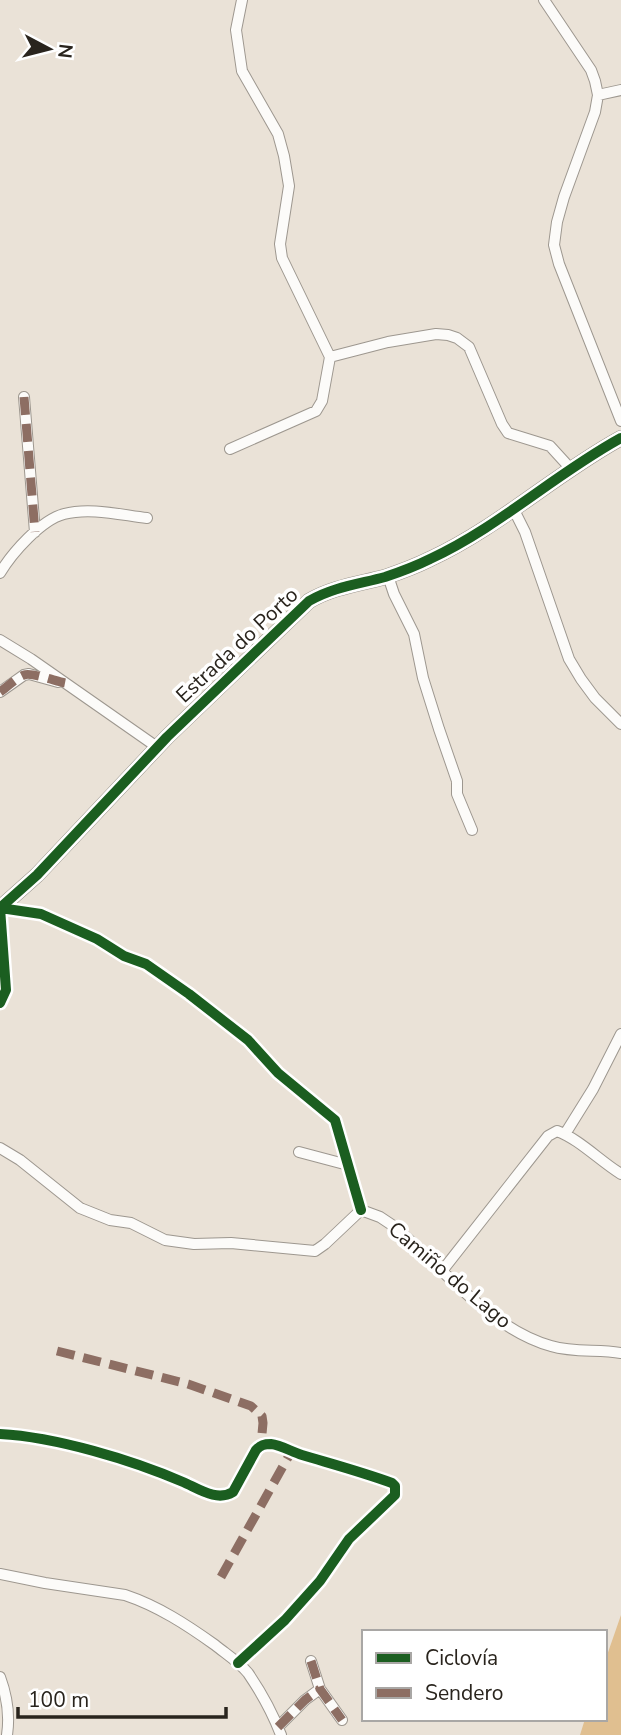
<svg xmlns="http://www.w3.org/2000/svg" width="621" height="1735" viewBox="0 0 621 1735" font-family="'Nunito Sans',sans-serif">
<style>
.forest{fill:#e0bf90}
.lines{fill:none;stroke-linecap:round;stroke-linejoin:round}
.minor-casing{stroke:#9d978f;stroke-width:12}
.tertiary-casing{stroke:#9d978f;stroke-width:16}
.minor{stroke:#fcfbf9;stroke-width:10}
.tertiary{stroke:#fcfbf9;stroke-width:14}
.quiet{stroke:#8d6e63;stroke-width:9;stroke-dasharray:18 9;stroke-linecap:butt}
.cycleway-casing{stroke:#fff;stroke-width:15}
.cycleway{stroke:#1b5e20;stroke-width:10}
.labels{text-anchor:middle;stroke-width:7;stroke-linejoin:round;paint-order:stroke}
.street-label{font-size:21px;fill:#29241d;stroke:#fff}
</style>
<rect width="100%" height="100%" fill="#eae2d7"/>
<!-- forest -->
<path class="forest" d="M621,1615v120h-41l5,-16h20v-58z"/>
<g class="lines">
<!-- minor casing -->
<g class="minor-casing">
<path id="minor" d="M544,0l47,70 4,11 3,14 -3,17 -31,85 -7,25 -3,23 5,19 62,157
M598,95l23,-5
M330,357l58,-15 48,-8 12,1 9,3 12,9 33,77 6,9 42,13 21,23
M24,397l11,135
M230,449l86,-38 6,-10 8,-44 -48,-99 -2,-14 9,-58 -5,-30 -6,-22 -36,-63 -6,-41 6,-30
M514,510l11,22 44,127 12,20 14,19 26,26
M0,573c12,-20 41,-53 64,-59 26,-7 57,1 83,4
M388,576l6,18 20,40 9,44 16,51 18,52v13l15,36
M0,640l31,19 126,88
M0,692l24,-17 5,-1 29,8
M0,1003l6,-13 -6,-82 41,6 56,25 27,17 22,8 43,30 59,46 30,33 57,47 26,90
M565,1134l28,-45 28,-55
M0,1148l20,12 60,48 30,12 21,3 34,17 29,4 37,-1 84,8 10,-7 36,-34
M299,1152l49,13
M361,1210l19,7 12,8c48,39 97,104 159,121 23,7 47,3 70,7
M442,1271l106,-135 9,-5c22,8 43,30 64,43
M0,1434c56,3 132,26 183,48 16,7 34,20 50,10l23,-42c5,-5 8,-6 15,-6 10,1 21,8 31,11 30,9 60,17 90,28l3,3v9l-46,44 -29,42 -35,39 -47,43
M0,1574l45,9 80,12c33,11 62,30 90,50 11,9 24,17 33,28 13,19 25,41 33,62
M311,1661l9,28 22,31
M0,1677c7,19 10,38 7,58
M278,1727l27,-27 15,-11"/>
</g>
<!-- tertiary casing -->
<g class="tertiary-casing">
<path id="tertiary" d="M0,908l37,-33 130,-138 142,-136c24,-14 50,-17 76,-24 15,-5 31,-11 45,-18 69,-32 125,-85 191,-121"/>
</g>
<!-- minor -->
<use href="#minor" class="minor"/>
<!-- tertiary -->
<use href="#tertiary" class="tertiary"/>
<!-- quiet -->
<path class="quiet" d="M24,397l11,135
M0,692c7,-5 16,-14 24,-17 7,-3 31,6 41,8
M57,1351l131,33 63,22 11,10 1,7 -2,22
M221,1577l70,-125
M311,1661l9,28 22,31
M278,1727l27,-27 15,-11"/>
<!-- cycleway casing -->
<g class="cycleway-casing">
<path id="cycleway" d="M0,908l37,-33 130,-138 142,-136c24,-14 50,-17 76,-24 15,-5 31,-11 45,-18 69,-32 125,-85 191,-121
M0,1003l6,-13 -6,-82 41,6 56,25 27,17 22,8 43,30 59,46 30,33 57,47 26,90
M0,1434c56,3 132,26 183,48 16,7 34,20 50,10l23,-42c5,-5 8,-6 15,-6 10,1 21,8 31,11 30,9 60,17 90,28l3,3v9l-46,44 -29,42 -35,39 -47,43"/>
</g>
<!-- cycleway -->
<use href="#cycleway" class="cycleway"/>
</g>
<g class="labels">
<!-- street labels -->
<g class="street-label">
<text transform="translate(237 645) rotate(-43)" y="7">Estrada do Porto</text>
<text transform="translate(450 1275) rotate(40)" y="7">Camiño do Lago</text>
</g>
</g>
<!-- legend -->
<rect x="362" y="1630" width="245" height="91" fill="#ffffff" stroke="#a9a7a5" stroke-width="2"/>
<rect x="376" y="1653" width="35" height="10" fill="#1b5e20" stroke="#a9a7a5" stroke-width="2"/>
<text x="425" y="1665" font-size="21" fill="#29241d">Ciclovía</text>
<rect x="376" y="1688" width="35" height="10" fill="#8d6e63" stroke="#a9a7a5" stroke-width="2"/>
<text x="425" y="1700" font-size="21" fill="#29241d">Sendero</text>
<!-- north arrow -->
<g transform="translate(49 49) rotate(97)" stroke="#ffffff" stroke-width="5" paint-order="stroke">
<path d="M0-5L12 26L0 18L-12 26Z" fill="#29241d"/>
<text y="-10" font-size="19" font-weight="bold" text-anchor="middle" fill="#29241d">N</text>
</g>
<!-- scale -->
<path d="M18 1707v10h208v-10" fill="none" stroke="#29241d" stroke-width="3.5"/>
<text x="28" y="1707" font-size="21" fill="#29241d" stroke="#ffffff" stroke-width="5" paint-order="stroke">100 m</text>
</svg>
